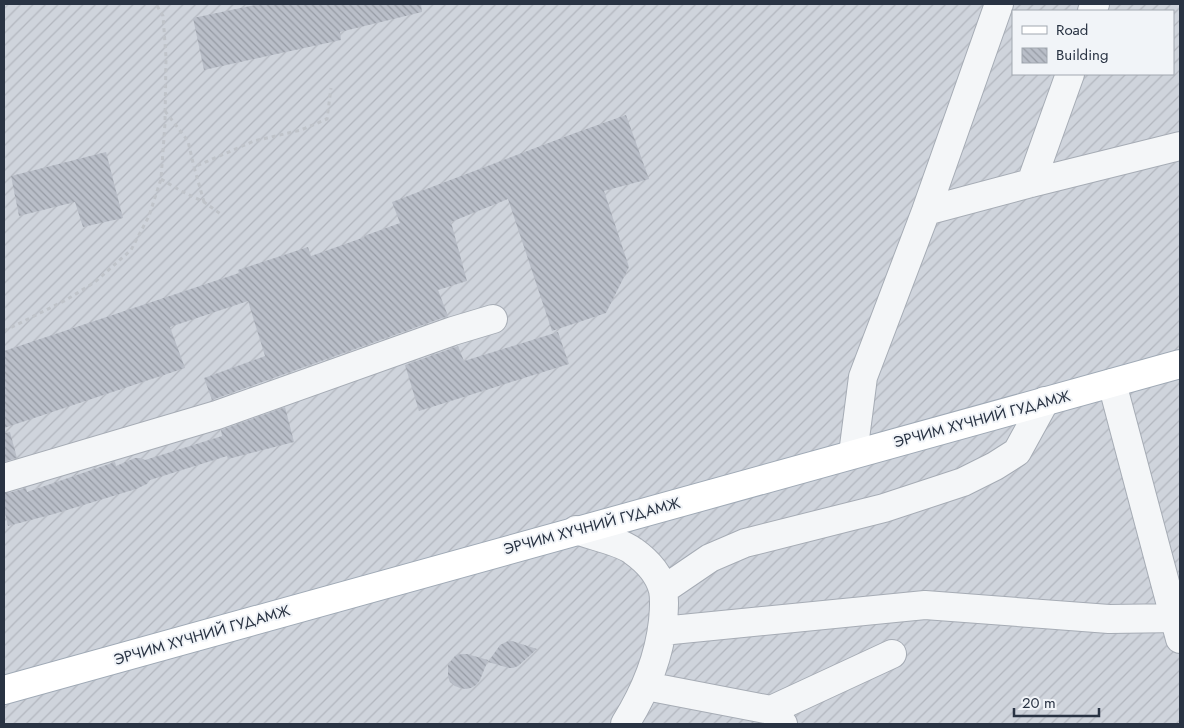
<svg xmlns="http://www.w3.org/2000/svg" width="1184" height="728" viewBox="0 0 1184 728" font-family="Jost,sans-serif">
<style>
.industrial{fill:url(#industrial-furrows);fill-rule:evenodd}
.building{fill:url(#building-back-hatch)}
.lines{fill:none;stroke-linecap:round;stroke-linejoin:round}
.minor-casing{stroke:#a6acb5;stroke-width:30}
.major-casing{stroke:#a0aab6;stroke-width:30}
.path{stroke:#bfc3c9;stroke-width:3;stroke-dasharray:4 4;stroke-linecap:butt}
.minor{stroke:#f4f6f8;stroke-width:28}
.major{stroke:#fff;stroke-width:28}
.labels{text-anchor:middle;stroke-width:4;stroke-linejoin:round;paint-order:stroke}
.street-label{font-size:15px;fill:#293343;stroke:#f1f4f8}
</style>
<defs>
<pattern id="industrial-furrows" width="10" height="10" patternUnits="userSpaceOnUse" patternTransform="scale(1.25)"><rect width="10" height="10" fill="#cfd4dc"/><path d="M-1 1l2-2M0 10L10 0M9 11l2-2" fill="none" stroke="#b2b6be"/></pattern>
<pattern id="building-back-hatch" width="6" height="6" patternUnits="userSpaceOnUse" patternTransform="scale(1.25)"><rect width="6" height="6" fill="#b9bec8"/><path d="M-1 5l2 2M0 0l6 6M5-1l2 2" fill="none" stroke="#969ba4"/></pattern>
</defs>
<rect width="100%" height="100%" fill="#e1e5ea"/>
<!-- industrial -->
<path class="industrial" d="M4,4h1176v720h-1176zM1013,11h160v63h-160z"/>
<!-- building -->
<path class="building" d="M259,4h162l1,8 -82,20 1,8 -137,30 -11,-52z
M626,115l23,64 -45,12 25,76 -23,46 -54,18 -44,-132 -57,23 16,59 -29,9 10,26 -236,84 -8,-22 61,-22 -17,-55 -78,26 15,41 -181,60v-77l235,-78 -1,-3 70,-23 3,9 54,-19 -1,-1 36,-13 -8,-21 183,-69z
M106,152l17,66 -40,9 -8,-25 -56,14 -8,-40z
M558,332l11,32 -150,47 -14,-46 53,-19 6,15z
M285,407l9,35 -66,17 -1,-3 -77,24 -3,4 -11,5 -82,25 -46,12 -4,-17v-16h4l18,-5 1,4 88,-30 1,4 19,-8h5l5,2 77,-24 -1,-6z
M10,432l7,26 -13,4v-29z
M508,641h4l25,8 -19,17 -5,2h-4l-21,-6 12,-17z
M461,654h6l21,6 -8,20 -4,5 -5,3 -5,1 -6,-1 -5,-2 -5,-4 -2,-5v-12l7,-9z"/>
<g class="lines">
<!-- minor casing -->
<g class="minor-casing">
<path id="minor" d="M1092,11l3,-7
M1031,183l39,-109
M926,211l105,-28 149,-37
M1112,383l68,256
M853,454l10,-77 63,-166 73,-207
M4,478l213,-63 236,-84 40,-12
M576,530c16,6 44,11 57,21 14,10 26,23 30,39 2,10 1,21 0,31 -4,37 -18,71 -38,103
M663,590l47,-32 35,-15 139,-35 79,-26 32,-16 22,-14 28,-51
M662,631l263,-26 184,14 71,-1
M646,686l125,24 12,14
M771,710l121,-56"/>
</g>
<!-- major casing -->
<g class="major-casing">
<path id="major" d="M4,690l1176,-326"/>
</g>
<!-- path -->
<path class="path" d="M165,111l23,30 6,26
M161,179l20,12 23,11 18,13
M204,202l-10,-35 60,-26 47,-11 26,-11 4,-31
M4,331l62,-31 29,-18 36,-32 18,-34 12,-37 4,-56 1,-66 -3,-41 -7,-12"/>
<!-- minor -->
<use href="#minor" class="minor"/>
<!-- major -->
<use href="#major" class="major"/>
</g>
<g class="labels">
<!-- street labels -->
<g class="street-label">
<text transform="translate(982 419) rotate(-15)" y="5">ЭРЧИМ ХҮЧНИЙ ГУДАМЖ</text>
<text transform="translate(592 526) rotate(-15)" y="5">ЭРЧИМ ХҮЧНИЙ ГУДАМЖ</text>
<text transform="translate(202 635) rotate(-16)" y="5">ЭРЧИМ ХҮЧНИЙ ГУДАМЖ</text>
</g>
</g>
<!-- border -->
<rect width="1184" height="728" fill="none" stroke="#293343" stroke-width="10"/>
<!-- legend -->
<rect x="1012" y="10" width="162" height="65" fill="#f1f4f8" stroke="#a1a7b0"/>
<rect x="1022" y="26" width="25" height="8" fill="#ffffff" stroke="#a1a7b0"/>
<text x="1056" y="35" font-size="15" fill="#293343">Road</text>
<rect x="1022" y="48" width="25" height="15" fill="url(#building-back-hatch)" stroke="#a1a7b0"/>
<text x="1056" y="60" font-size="15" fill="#293343">Building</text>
<!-- scale -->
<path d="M1014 708v8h85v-8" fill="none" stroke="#293343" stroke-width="2.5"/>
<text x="1022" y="708" font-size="15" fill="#293343" stroke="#f1f4f8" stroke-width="4" paint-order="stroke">20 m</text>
</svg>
